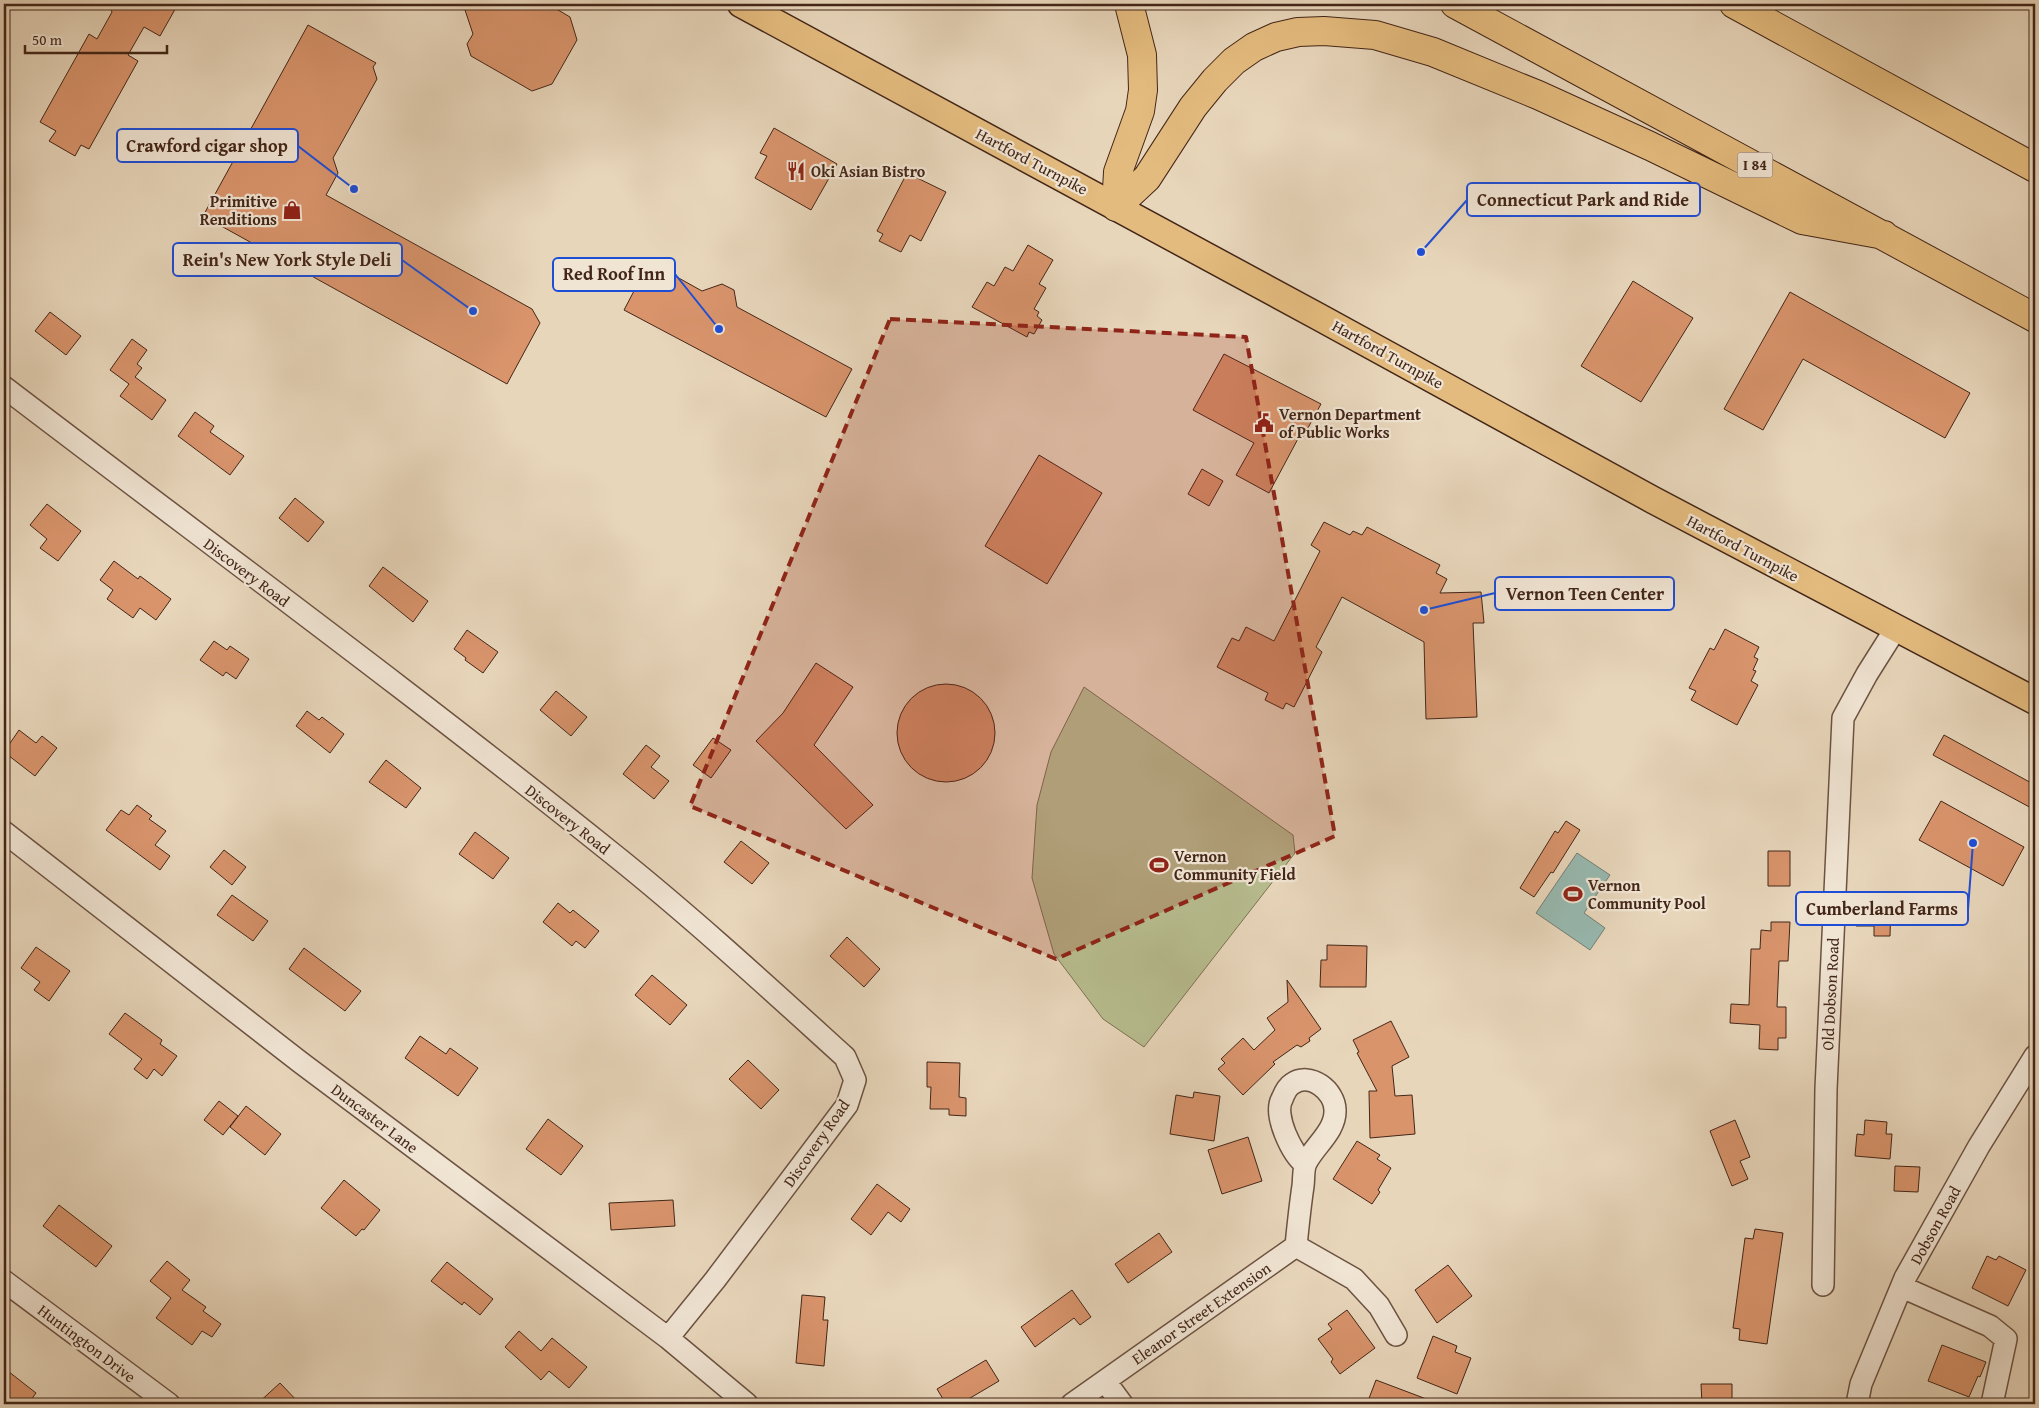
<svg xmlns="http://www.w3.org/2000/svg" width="2039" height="1408" viewBox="0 0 2039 1408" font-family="'Gentium Book Plus',serif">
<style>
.garden{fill:#b7bd8f;stroke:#7d7254}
.water{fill:#97b9b0;stroke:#757e73}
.building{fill:#d9946c;stroke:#432618}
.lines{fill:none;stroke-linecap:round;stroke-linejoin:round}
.minor-casing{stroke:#6c5241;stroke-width:24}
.major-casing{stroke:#432618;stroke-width:29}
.highway-casing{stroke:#432618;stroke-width:30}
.minor{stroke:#f0e4d3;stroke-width:21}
.major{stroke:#e4bb7e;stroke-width:26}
.highway{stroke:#e4bb7e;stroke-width:28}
.marked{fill:#8f2418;fill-opacity:0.2;stroke:#8f2418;stroke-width:4;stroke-dasharray:10 6;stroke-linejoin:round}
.labels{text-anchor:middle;stroke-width:4.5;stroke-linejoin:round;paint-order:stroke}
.shield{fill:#f0e4d3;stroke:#775f50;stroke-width:1}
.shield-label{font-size:15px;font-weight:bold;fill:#432618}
.street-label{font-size:16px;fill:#432618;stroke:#f0e4d3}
.poi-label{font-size:16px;font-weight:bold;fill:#432618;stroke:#f0e4d3;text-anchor:start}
.leader{fill:none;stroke:#1d4ed8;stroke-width:2}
.callout-dot{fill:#1d4ed8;stroke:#f0e4d3;stroke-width:2}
.callout{fill:#f0e4d3;stroke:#1d4ed8;stroke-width:2}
.callout-label{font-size:18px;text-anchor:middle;font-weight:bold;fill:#432618}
</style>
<rect width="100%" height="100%" fill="#e8d6bb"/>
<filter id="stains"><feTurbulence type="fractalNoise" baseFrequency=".004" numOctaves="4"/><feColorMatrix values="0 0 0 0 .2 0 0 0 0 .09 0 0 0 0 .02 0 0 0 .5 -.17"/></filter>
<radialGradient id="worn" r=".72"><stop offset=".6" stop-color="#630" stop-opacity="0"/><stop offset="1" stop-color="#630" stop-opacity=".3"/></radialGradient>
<!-- garden -->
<path class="garden" d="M1084,687l209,148 2,18 -151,194 -41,-28 -49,-65 -22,-76 5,-73 14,-53z"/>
<!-- water -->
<path class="water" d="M1577,853l33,22 -26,38 21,15 -15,22 -54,-37z"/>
<!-- building -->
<path class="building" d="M109,4h69l-18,32 -16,-9 -16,28 10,6 -49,88 -8,-4 -6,11 -26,-15 7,-10 -16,-9 49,-88 8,5 15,-27z
M474,4h74l22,13 7,23 -25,44 -20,7 -61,-35 -4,-12 6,-10 -9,-27z
M308,25l68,38 -3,4 4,12 -44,79 5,15 -12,22 206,114 8,14 -33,61 -304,-168z
M774,128l63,36 -26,46 -56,-32 12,-22 -7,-3z
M907,173l39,19 -25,49 -11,-6 -9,17 -22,-11 4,-7 -6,-3z
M1028,245l25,15 -14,24 7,4 -12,21 5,3 -2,4 5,4 -8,14 -5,-2 -2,5 -55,-30 15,-25 7,4 11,-19 8,4z
M650,262l52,29 20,-7 12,6 3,17 115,62 -26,48 -202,-107 10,-19 -9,-5 10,-19 10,5z
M1633,281l60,37 -52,84 -60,-36z
M1790,292l180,101 -25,45 -142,-79 -40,71 -39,-21z
M50,312l31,24 -15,19 -31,-24z
M132,339l15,11 -10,14 5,4 -7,9 31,23 -14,20 -32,-24 9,-12 -19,-14z
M1224,354l97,50 -18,33 -3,-2 -31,58 -33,-18 18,-32 -61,-33z
M195,412l19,14 -4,6 34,24 -14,19 -52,-39z
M1039,455l63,38 -55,91 -62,-38z
M1202,469l21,12 -14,25 -21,-12z
M295,498l29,24 -16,20 -29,-24z
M47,504l34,27 -23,30 -18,-13 7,-9 -17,-14z
M1324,522l26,13 3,-4 9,4 5,-8 73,38 -4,8 11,6 -7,14 41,-1 3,31h-11l4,94 -51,2 -2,-77 -82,-45 -26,50 6,5 -28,55 -8,-4 -3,6 -18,-9 3,-7 -51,-26 15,-29 7,3 7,-14 28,14 46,-90 -9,-6z
M114,561l24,18 2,-3 31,23 -15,21 -16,-12 -7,10 -26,-19 6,-9 -13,-10z
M383,567l45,34 -15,21 -44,-36z
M1725,629l34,18 -5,10 4,2 -5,11 3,1 -5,10 7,4 -21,40 -46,-25 5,-9 -7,-3 21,-40 4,2z
M467,630l31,22 -15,21 -18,-13 1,-2 -12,-9z
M214,641l13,9 3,-4 19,13 -13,20 -10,-7 -3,4 -23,-16z
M816,663l37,24 -39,58 59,60 -27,24 -90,-88 27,-28z
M897 733a49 49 0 1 1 98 0a49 49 0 1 1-98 0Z
M556,691l31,26 -16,19 -31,-26z
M307,711l12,9 3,-3 22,17 -14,19 -34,-27z
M19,730l17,13 6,-7 15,12 -22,28 -31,-24z
M1944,735l91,50v25l-102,-55z
M713,738l18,12 -20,28 -18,-13z
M646,745l14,11 -9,11 18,14 -15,18 -31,-25z
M386,760l35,28 -15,20 -37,-26z
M1941,801l83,46 -21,39 -84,-46z
M137,805l15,11 -3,3 17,12 -11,14 15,11 -10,14 -54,-40 15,-20 8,5z
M1566,821l14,9 -27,43 -2,-1 -17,25 -14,-9 35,-57 3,2z
M475,832l34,26 -16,21 -34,-25z
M741,841l28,22 -17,21 -28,-22z
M224,850l22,17 -14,18 -22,-18z
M1768,851h22v35h-22z
M232,895l36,26 -15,20 -36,-26z
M1856,900l35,1 -1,35h-16v-10h-18z
M558,903l12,10 3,-3 26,21 -14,17 -9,-7 -4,5 -29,-24z
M1771,922h19l-2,39h-9l-2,46h9v31h-8v12l-19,-1 1,-24 -30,-2 1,-19 18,1 2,-56h9l1,-19 10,1z
M847,937l33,32 -16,18 -34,-31z
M1327,945l40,1 -1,41h-46l1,-27h6z
M36,947l34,24 -21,30 -15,-11 6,-8 -19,-14z
M304,948l57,43 -16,20 -56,-42z
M652,975l35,30 -17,20 -35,-30z
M1287,980l34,49 -12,9 1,3 -9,6 -4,-2 -24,17 2,2 -32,31 -25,-26 7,-6 -4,-4 22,-21 11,12 21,-20 -8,-12 21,-16z
M125,1013l37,27 -2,4 17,12 -15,20 -8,-7 -7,10 -13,-10 8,-10 -33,-25z
M1391,1021l18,36 -17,9 3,30 17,-1 3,39 -45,4 -1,-47h8l-20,-38 2,-1 -6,-12z
M420,1036l26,18 4,-6 28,20 -20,28 -53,-38z
M748,1060l31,30 -18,19 -32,-30z
M927,1062l33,1 -1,34 7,1v18l-17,-1v-6h-19l1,-22h-4z
M1194,1092l26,4 -6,45 -44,-7 6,-39 17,3z
M219,1101l19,15 -15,19 -19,-15z
M246,1106l35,28 -16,21 -35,-28z
M548,1119l35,27 -22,29 -35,-26z
M1735,1120l15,37 -10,4 8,18 -16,7 -22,-55z
M1865,1120l22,2 -1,12h6l-2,25 -35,-3 2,-22 7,1z
M1248,1137l14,44 -40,13 -14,-44z
M1357,1141l23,14 -3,4 14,9 -13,22 2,2 -8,12 -39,-25z
M1895,1166l25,1 -2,25 -24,-1z
M344,1180l36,30 -16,20 -2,-1 -6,7 -35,-28z
M877,1184l33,25 -9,13 -13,-10 -17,23 -20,-16z
M673,1200l2,26 -64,4 -2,-27z
M59,1205l53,41 -16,21 -53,-41z
M1755,1229l28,4 -16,111 -28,-4 1,-11 -7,-1 12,-90 8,1z
M1159,1233l13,19 -44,31 -13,-19z
M1987,1256l9,4 3,-4 27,14 -18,36 -36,-18z
M167,1261l23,19 -8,10 24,17 -3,4 18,13 -9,13 -10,-6 -10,14 -36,-27 15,-20 -21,-17z
M447,1262l46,37 -13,16 -16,-13 -2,3 -31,-24z
M1448,1265l24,31 -35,27 -22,-33z
M1072,1290l19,27 -11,8 -6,-7 -39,29 -14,-20z
M802,1295l23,2 -2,23h5l-4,46 -28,-3z
M1347,1310l28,38 -35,26 -9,-12 2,-3 -15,-20 14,-10 -4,-5z
M519,1331l22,20 11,-13 35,29 -18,21 -20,-17 -8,9 -36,-33z
M1433,1336l24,10 -2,6 16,6 -14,36 -40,-16z
M1942,1345l44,17 -6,15 -2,-1 -9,21 -41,-16z
M986,1360l13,21 -39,23h-14l-9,-15z
M4,1368l32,25 -8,11h-18l-6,-4z
M1376,1380l61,23v1h-59l-10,-3z
M280,1383l20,21h-43z
M1701,1384h31v20h-30z"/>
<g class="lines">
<!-- minor casing -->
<g class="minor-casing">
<path id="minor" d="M4,387c203,155 410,307 609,467 80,64 156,134 232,203l10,23 -8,25 -132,175 -47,58
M4,832l296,230 368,276 79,66
M1296,1246l58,33 25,27 17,29
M4,1281l165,123
M1823,1285l3,-196 17,-371 24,-44 29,-46
M1902,1287l88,39 16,13 -14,65
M1105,1381l17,23
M1072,1404l224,-158c2,-20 4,-40 7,-60 1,-7 0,-17 3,-23 8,-17 30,-32 29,-53 0,-19 -25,-39 -43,-26 -5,3 -8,10 -10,15 -9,16 10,55 23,65
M1857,1404l4,-20 44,-106 74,-132 56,-90"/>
</g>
<!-- major casing -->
<g class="major-casing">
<path id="major" d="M741,4l578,313 334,183 382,201"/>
</g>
<!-- highway casing -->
<g class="highway-casing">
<path id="highway" d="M1455,4l580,314
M1734,4l301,164
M1116,207l31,-29 46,-71 22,-27 19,-19 20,-14 22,-10 22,-5 26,-1 51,4 58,17 105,43 112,51 152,74 82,15
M1116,207l2,-35 22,-61 3,-21 -1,-35 -13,-51"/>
</g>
<!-- minor -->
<use href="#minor" class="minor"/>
<!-- major -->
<use href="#major" class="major"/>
<!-- highway -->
<use href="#highway" class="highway"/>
</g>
<!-- marked area -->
<path class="marked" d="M890,319l356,18 89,499 -279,123 -366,-153z"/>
<!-- icons -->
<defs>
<g id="restaurant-bare" transform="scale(1.5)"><path d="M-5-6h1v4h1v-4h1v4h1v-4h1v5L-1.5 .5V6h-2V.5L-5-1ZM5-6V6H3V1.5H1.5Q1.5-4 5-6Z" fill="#8f2418" stroke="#f0e4d3" stroke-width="2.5" paint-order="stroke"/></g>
<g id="shop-bare" transform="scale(1.5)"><path d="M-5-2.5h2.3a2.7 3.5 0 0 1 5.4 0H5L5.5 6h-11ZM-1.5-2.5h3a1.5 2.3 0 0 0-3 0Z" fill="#8f2418" stroke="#f0e4d3" stroke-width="2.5" paint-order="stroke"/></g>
<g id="civic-bare" transform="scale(1.5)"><path d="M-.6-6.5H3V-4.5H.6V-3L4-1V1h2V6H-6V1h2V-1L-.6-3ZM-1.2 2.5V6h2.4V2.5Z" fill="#8f2418" stroke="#f0e4d3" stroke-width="2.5" paint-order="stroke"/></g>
<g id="stadium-bare" transform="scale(1.5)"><path d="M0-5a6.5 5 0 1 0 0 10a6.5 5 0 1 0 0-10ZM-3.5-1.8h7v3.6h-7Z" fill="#8f2418" stroke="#f0e4d3" stroke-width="2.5" paint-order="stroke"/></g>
</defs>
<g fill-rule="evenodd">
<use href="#restaurant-bare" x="796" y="171"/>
<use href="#shop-bare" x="292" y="210"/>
<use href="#civic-bare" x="1264" y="423"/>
<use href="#stadium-bare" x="1159" y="865"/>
<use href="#stadium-bare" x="1573" y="894"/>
</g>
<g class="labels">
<!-- shield labels -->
<rect class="shield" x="1737.5" y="152.5" width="35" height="25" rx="4"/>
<g class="shield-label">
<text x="1755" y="170">I 84</text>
</g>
<!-- street labels -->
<g class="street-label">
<text transform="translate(1032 161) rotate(28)" y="6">Hartford Turnpike</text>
<text transform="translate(1388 354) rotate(29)" y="6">Hartford Turnpike</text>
<text transform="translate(1743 548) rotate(28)" y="6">Hartford Turnpike</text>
<text transform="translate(247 572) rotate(37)" y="6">Discovery Road</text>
<text transform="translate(568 819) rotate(38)" y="6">Discovery Road</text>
<text transform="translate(1830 994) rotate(-87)" y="6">Old Dobson Road</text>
<text transform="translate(375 1118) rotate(37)" y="6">Duncaster Lane</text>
<text transform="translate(816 1143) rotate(-55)" y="6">Discovery Road</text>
<text transform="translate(1935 1225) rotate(-61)" y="6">Dobson Road</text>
<text transform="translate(1201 1313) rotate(-35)" y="6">Eleanor Street Extension</text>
<text transform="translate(87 1343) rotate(37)" y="6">Huntington Drive</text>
</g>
<!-- poi labels -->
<g class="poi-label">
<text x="811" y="177">Oki Asian Bistro</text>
<text x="277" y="207" text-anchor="end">Primitive<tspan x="277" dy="18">Renditions</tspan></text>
<text x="1279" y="420">Vernon Department<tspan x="1279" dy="18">of Public Works</tspan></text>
<text x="1174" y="862">Vernon<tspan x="1174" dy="18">Community Field</tspan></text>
<text x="1588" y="891">Vernon<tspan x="1588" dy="18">Community Pool</tspan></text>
</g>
</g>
<!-- callouts -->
<path class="leader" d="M354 189L298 146M1421 252L1467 200M473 311L402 260M719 329L675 274M1424 610L1495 593M1973 843L1968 909"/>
<g class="callout-dot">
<circle cx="354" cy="189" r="5"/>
<circle cx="1421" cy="252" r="5"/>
<circle cx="473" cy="311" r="5"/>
<circle cx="719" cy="329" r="5"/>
<circle cx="1424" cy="610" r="5"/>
<circle cx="1973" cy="843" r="5"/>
</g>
<g class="callout">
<rect x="117" y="129" width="181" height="33" rx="5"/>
<rect x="1467" y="183" width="233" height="33" rx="5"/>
<rect x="173" y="243" width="229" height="33" rx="5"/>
<rect x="553" y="258" width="122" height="33" rx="5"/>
<rect x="1495" y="577" width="179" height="33" rx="5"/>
<rect x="1796" y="892" width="172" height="33" rx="5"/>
</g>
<g class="callout-label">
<text x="207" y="152">Crawford cigar shop</text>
<text x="1583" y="206">Connecticut Park and Ride</text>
<text x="287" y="266">Rein's New York Style Deli</text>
<text x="614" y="280">Red Roof Inn</text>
<text x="1585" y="600">Vernon Teen Center</text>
<text x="1882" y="915">Cumberland Farms</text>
</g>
<!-- margin -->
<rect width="2039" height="1408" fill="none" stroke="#e8d6bb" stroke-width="20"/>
<rect x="5" y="5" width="2029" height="1398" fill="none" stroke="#432618" stroke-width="2.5"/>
<rect x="10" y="10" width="2019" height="1388" fill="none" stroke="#432618"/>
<!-- scale -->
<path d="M25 45v8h142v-8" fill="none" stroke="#432618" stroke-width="2.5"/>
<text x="32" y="45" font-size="15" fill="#432618" stroke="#f0e4d3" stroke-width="4" paint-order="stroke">50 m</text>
<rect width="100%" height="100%" filter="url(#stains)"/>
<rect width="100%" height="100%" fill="url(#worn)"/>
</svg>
